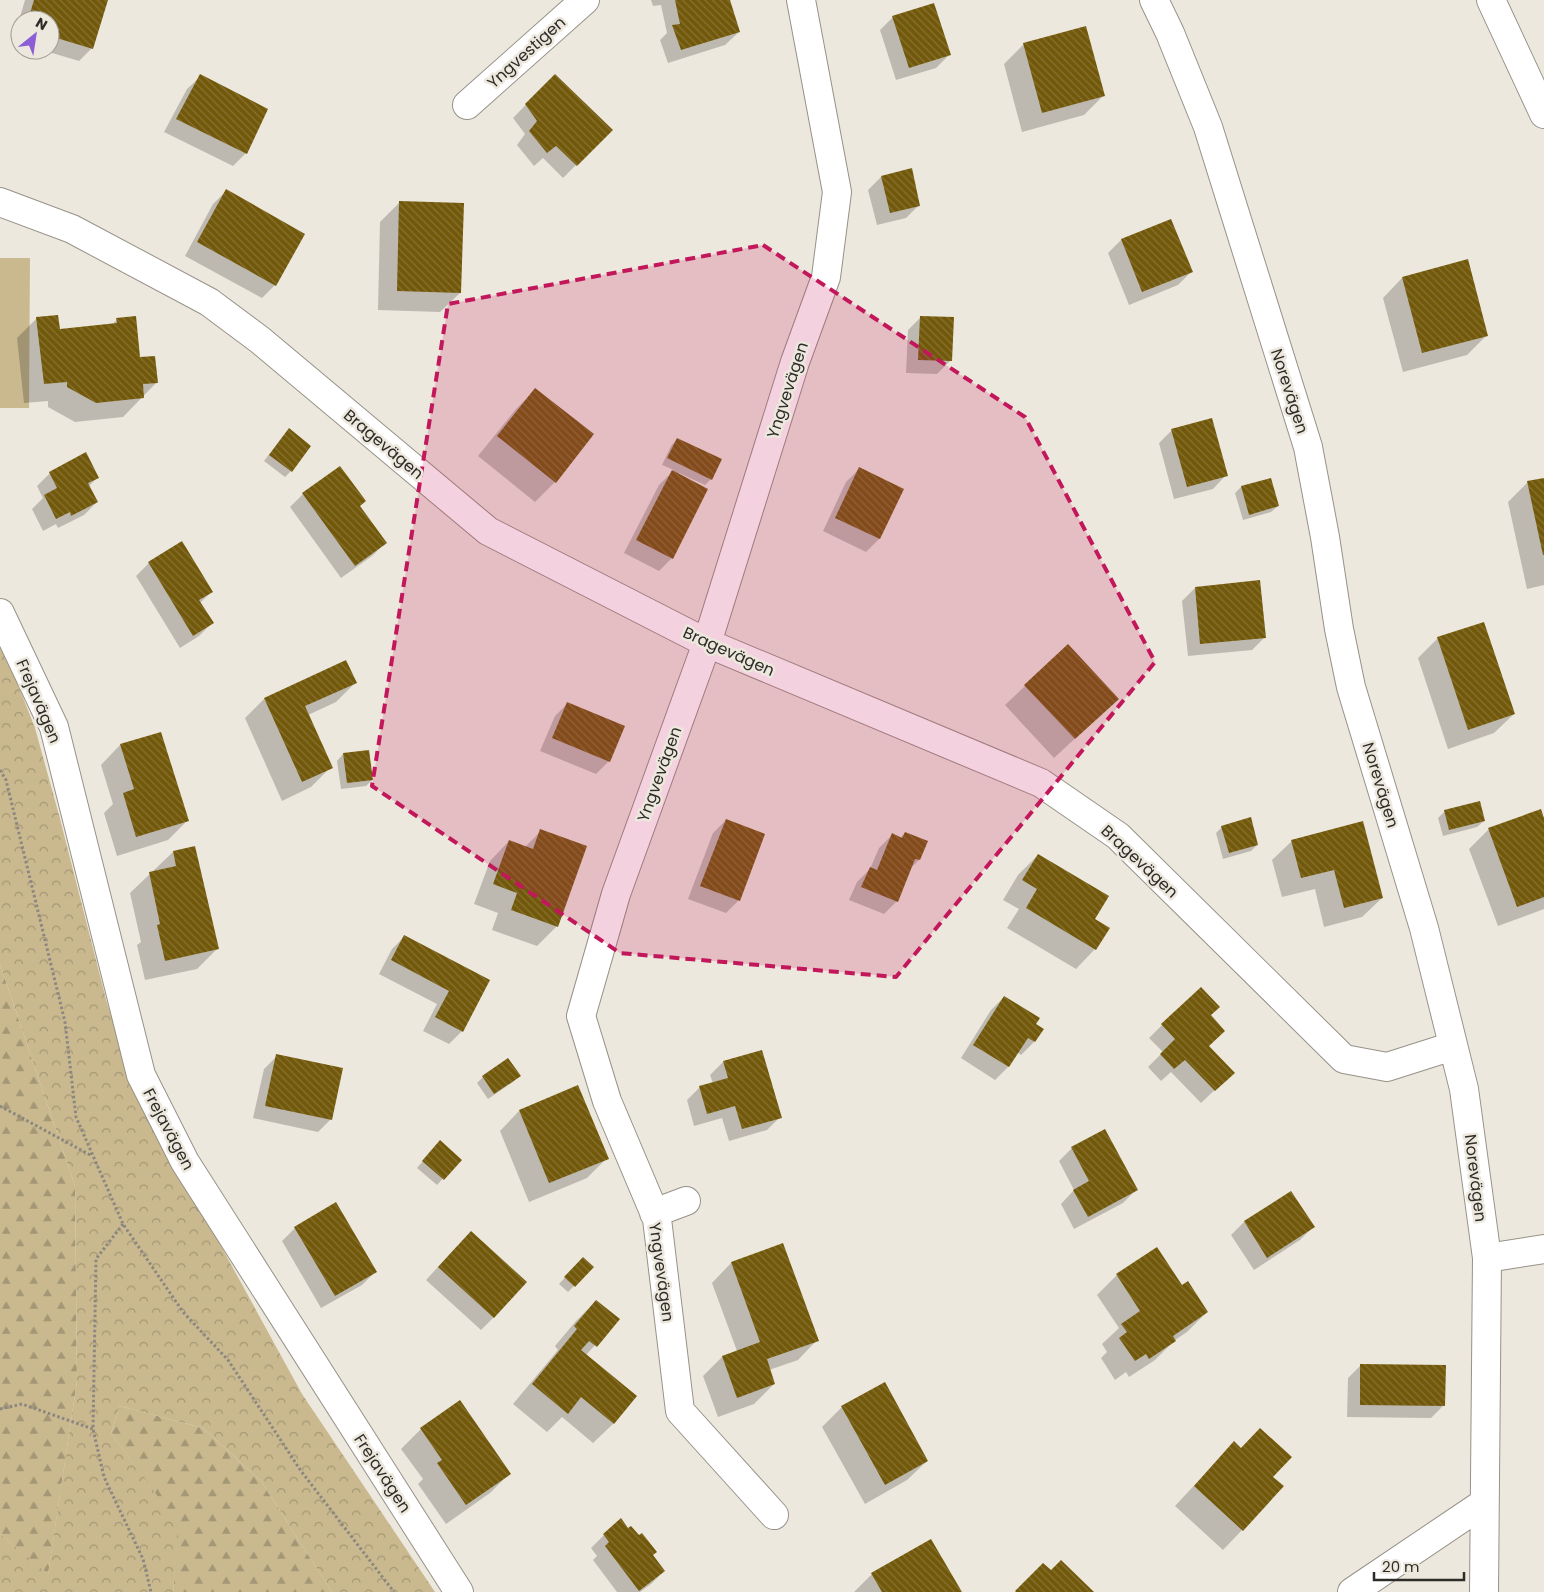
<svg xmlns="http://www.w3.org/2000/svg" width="1544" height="1592" viewBox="0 0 1544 1592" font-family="Poppins,sans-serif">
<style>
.grass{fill:#cab98f}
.forest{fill:url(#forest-firs)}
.park{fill:url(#park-crowns)}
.shadow{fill:#0003}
.building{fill:url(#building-back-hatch)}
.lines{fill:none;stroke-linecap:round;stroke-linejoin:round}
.minor-casing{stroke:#979288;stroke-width:30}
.path{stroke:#8a8780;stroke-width:3;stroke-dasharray:2.5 2.5;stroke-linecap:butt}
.minor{stroke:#fff;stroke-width:28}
.marked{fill:#c2185b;fill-opacity:0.2;stroke:#c2185b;stroke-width:4;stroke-dasharray:10 6;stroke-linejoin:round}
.labels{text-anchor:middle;stroke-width:5;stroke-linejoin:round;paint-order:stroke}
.street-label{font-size:16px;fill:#2e2c28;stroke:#ede8dd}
</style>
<defs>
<pattern id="forest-firs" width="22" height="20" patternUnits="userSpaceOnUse" patternTransform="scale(1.25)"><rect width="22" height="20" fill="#cab98f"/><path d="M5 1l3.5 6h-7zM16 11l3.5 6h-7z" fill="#a49775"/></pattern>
<pattern id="park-crowns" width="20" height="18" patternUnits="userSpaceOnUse" patternTransform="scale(1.25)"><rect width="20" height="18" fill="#cab98f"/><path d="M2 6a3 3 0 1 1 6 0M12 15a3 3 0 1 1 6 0" fill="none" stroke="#a49775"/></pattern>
<pattern id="building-back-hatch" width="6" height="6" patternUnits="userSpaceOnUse" patternTransform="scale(1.25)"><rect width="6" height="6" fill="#725809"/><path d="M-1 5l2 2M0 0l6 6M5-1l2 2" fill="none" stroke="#867236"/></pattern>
</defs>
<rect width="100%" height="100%" fill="#ede8dd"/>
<!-- grass -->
<path class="grass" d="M0,258h30l-1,150h-29z"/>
<!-- forest -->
<path class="forest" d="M0,964l75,222 2,195 -29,194 -48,-41z
M120,1406l83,22 58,53 71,111h-159l5,-67 -67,-92z"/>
<!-- park -->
<path class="park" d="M0,648l5,4 30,76 24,87 48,188 29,88 166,303 133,198h-103l-71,-111 -58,-53 -83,-22 -9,27 68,92 -6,67h-173v-58l48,40 29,-193 -2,-195 -75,-222z"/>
<!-- shadow -->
<path class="shadow" d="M25,0h81l-14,48 -13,13 -37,-11h8v-30h-30v23l-7,-2z
M651,0h78l10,32 -14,13 -57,18 -8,-23 7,-7 -6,-28 -8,1z
M893,17l56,38 -13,13 -40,12 -16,-50z
M1024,44l80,51 -20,20 -62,17 -18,-68z
M555,75l56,55 -48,48 -20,-20 -9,8 -17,-21 8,-11 -12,-16z
M201,76l45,77 -13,13 -69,-34 23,-43z
M881,177l38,28 -13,13 -29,7 -9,-35z
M226,191l49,94 -13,13 -77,-42 28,-52z
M400,202l60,91 -20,19 -62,-2 2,-88z
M1171,220l20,52 -13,13 -49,20 -21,-52 13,-13z
M1402,278l85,57 -20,20 -64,17 -20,-74z
M921,317l29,44 -13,13 -31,-1 2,-43z
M37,318l22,12 52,-5 6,-5 22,39 18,23 -34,35 -48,5 -27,-15v-6l-24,2 -7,-65z
M536,389l57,45 -38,48 -20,20 -57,-46 38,-47z
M1172,430l54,45 -13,14 -39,10 -15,-56z
M283,436l8,35 -6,6 -21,-16z
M677,439l34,40 -6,6 -26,-12 -7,85 -13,13 -35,-18 35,-68 15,-15 -12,-5 9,-19z
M340,467l19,39 26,37 -13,13 -31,22 -51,-71 13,-13z
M859,469l43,20 -23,50 -13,13 -43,-21 23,-49z
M50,473l47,5 -8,8 8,16 -13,13 -26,13 -2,-4 -13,7 -11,-22 11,-11 -6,-12z
M1270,479l8,27 -7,6 -28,8 -8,-27 6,-6z
M1544,479v106l-17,4 -19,-87 20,-20z
M149,563l62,29 -11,11 12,20 -13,13 -19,12 -44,-72z
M1195,588l70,49 -13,13 -64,6 -6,-55z
M1438,638l76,76 -20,19 -46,16 -30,-91z
M346,662l9,21 -19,19 -28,13 23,52 -20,20 -29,14 -37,-83 19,-19z
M1025,686l72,32 -43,40 -49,-53z
M568,703l41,58 -13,13 -56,-23 15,-35z
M160,733l27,88 -19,19 -51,16 -13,-43 9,-9 -12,-39 19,-20z
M343,754l29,26 -6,6 -25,3 -4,-28z
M1445,811l39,10 -7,6 -34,9 -5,-18z
M726,820l13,80 -13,13 -38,-14 25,-66z
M1544,822v87l-46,17 -29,-77 20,-20z
M1222,827l35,18 -6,6 -28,8 -7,-26z
M541,831l16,95 -20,20 -45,-16 6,-17 -24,-9 16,-43 19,-20 16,6z
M905,833l21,9 -7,18 -9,9 -13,32 -13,13 -35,-14 8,-18 13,-13 9,-21 13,-13 8,3z
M1292,841l90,57 -20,19 -38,10 -9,-38 -33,8 -10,-37z
M173,852l44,97 -20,20 -52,11 -8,-35 4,-3 -11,-49z
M1038,855l57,94 -19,20 -69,-41 12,-19 -16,-9 15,-25z
M405,936l83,45 -26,50 -13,13 -26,-13 14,-27 -58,-30 13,-25z
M1004,997l38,32 -8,13 -13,13 -4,-3 -9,15 -13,13 -34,-22 30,-48z
M1162,1025l46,21 12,39 -19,18 -30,-31 -10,9 -13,-14 15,-15 -14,-14z
M277,1056l54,63 -13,13 -65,-14 11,-49z
M723,1062l57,55 -13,13 -38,11 -7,-23 -28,8 -7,-26 13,-13 13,-4 -3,-8z
M519,1076l-6,6 -25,17 -11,-16 6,-6z
M519,1111l88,47 -20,20 -58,24 -29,-71z
M434,1148l26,12 -23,25 -20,-17z
M1072,1148l64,42 -13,13 -49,26 -13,-25 13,-14 -15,-29z
M1291,1192l22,35 -13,13 -46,30 -23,-35 13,-13z
M295,1228l80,44 -13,13 -41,23 -39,-67z
M458,1245l36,72 -13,13 -55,-50z
M782,1245l35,95 -19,20 -29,10 5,14 -20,20 -36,13 -15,-41 19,-19 15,-6 -25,-68 19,-20z
M1157,1248l25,39 25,25 -20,20 -12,8 -20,20 -26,17 -3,-5 -11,8 -14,-22 6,-6 -5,-8 17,-16 -22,-33 20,-20z
M583,1258l10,9 -25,25 -9,-8z
M596,1301l22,19 -32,35 50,41 -23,28 -20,19 -31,-26 -15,15 -34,-28 45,-54 -3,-4 21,-25z
M1361,1365l83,40 -13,13 -84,-1 1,-39z
M884,1384l43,77 -20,19 -42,24 -43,-77 20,-20z
M460,1402l49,72 -19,19 -44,31 -28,-40 5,-5 -22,-30 20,-20z
M1215,1463l27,67 -19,20 -48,-44z
M604,1535l48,20 12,16 -13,13 -11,8h-23l-24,-32 4,-4 -6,-8z
M930,1540l30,52h-106l18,-18z"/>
<!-- building -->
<path class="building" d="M34,0h74l-15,49 -43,-13v-16h-22z
M675,0h55l10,32 -59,18 -9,-25 8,-1z
M934,3l17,52 -42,13 -17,-52z
M1086,26l19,70 -63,17 -19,-70z
M200,74l68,35 -21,45 -71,-35z
M555,74l58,56 -36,36 -21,-20 -9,7 -18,-22 8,-10 -12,-17z
M912,168l8,38 -30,7 -9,-37z
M226,189l79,45 -29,52 -79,-44z
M399,201l65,2 -3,90 -64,-2z
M1171,219l22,53 -51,20 -21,-53z
M1468,259l20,77 -66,17 -20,-76z
M58,315l2,14 57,-6 -1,-5 20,-2 4,41 15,-1 3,27 -15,1 1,14 -48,5 -29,-16v-5l-23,2 -8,-67z
M920,316l34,1 -2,44 -34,-1z
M535,388l59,46 -38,49 -59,-47z
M1212,418l16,58 -41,11 -16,-58z
M289,428l22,18 -19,26 -23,-17z
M677,438l45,21 -10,21 -45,-22z
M86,452l13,26 -11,5 10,19 -27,14 -1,-4 -14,7 -12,-24 13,-7 -8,-16z
M340,466l26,35 -6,5 27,37 -32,23 -53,-73z
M859,467l45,22 -24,50 -45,-21z
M672,470l36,19 -35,70 -37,-19z
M1271,478l8,28 -30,9 -8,-29z
M1544,478v77h-1l-16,-74z
M182,541l31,51 -14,8 15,23 -21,13 -45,-74z
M1260,580l6,58 -66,6 -5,-57z
M1484,622l31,92 -47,16 -31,-93z
M1068,644l51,55 -44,40 -51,-54z
M346,660l11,23 -52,23 28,62 -31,14 -38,-84z
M567,702l58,24 -15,36 -58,-24z
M161,732l28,89 -53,16 -13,-44 11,-4 -14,-45z
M369,750l4,30 -26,3 -4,-30z
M1480,801l5,20 -36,9 -5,-20z
M1541,809l3,9v79l-27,10 -29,-79z
M1251,817l7,28 -29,8 -8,-27z
M726,819l39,15 -25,67 -40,-15z
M1363,821l20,77 -39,10 -10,-38 -33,8 -10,-38z
M540,829l47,17 -29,81 -47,-17 6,-17 -24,-9 16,-44 24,9z
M905,832l23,9 -8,19 -5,-1 -17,43 -37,-15 9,-20 7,3 15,-37 10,5z
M195,846l24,103 -54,12 -8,-36 3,-1 -11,-52 27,-6 -3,-15z
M1038,854l71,42 -14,23 15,9 -14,22 -70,-42 11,-19 -15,-9z
M404,935l86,45 -27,52 -28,-15 14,-26 -58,-31z
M1201,987l19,20 -9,8 14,16 -16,15 26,27 -20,18 -30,-31 -11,9 -14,-15 15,-15 -14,-15z
M1004,996l36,22 -4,6 8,5 -9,13 -7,-4 -19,29 -36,-22z
M762,1050l20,68 -40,11 -7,-23 -28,8 -8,-28 29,-8 -5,-17z
M276,1054l67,14 -11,52 -67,-14z
M508,1058l13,18 -27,18 -12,-18z
M578,1085l31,74 -60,24 -30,-73z
M1105,1129l33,61 -50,27 -15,-27 16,-9 -18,-34z
M440,1140l22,20 -18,20 -22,-19z
M1291,1191l24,36 -48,31 -23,-37z
M336,1202l41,70 -42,24 -41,-69z
M471,1231l56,51 -33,36 -56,-51z
M783,1243l36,98 -52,18 8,25 -38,14 -15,-42 38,-14 -29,-80z
M1157,1247l25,38 6,-4 20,31 -35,24 3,5 -27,18 -3,-5 -11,7 -16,-23 8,-6 -6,-8 19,-13 -24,-37z
M583,1257l11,10 -19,20 -11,-10z
M596,1300l24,19 -23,28 -8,-6 -8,9 56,46 -23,28 -33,-27 -13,17 -36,-30 45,-55 -3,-3z
M1360,1364l86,1 -1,41 -85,-1z
M885,1382l43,79 -43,24 -44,-79z
M460,1400l51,74 -45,31 -29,-42 5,-3 -22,-32z
M1260,1428l32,29 -19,20 11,9 -41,45 -49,-45 40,-45 7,7z
M621,1518l7,10 3,-2 8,9 3,-2 15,19 -4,3 12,16 -26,20 -34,-45 4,-4 -6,-8z
M931,1539l31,53h-80l-11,-19z
M1061,1560l33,32h-78l-1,-1 28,-28 8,7z"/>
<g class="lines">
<!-- minor casing -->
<g class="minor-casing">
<path id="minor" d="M1154,0l16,33 38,94 100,320 17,90 14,92 12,58 73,241 40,161 23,169 -3,334
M1491,0l53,114
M467,105l118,-105
M0,202l72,27 137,73 51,38 228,191 219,112 334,140 77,53 226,223 43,8 66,-21
M0,613l54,114 87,348 44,87 274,430
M654,1213l32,-12
M1487,1258l57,-9
M774,1515l-94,-104 -23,-192 -50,-118 -26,-85 35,-122 91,-251 88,-281 31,-85 11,-85 -36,-192
M1352,1592l132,-89"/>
</g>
<!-- path -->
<path class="path" d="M0,770l6,10 59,242 11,95 47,107 60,88 45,48 73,111 93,121
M0,1106l92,50
M123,1224l-27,35 -3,170 11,48 39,82 8,33
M0,1409l22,-5 71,25"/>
<!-- minor -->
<use href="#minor" class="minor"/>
</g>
<!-- marked area -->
<path class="marked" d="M763,245l262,172 130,245 -259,315 -276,-24 -248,-167 76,-482z"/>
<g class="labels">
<!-- street labels -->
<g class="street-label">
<text transform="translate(526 52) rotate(-42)" y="6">Yngvestigen</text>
<text transform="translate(787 390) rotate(-72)" y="6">Yngvevägen</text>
<text transform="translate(1290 391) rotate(72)" y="6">Norevägen</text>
<text transform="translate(384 444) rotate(40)" y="6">Bragevägen</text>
<text transform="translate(729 651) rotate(24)" y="6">Bragevägen</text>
<text transform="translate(39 701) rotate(67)" y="6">Frejavägen</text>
<text transform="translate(659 774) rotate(-70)" y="6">Yngvevägen</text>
<text transform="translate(1381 785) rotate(73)" y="6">Norevägen</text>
<text transform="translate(1140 861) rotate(43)" y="6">Bragevägen</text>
<text transform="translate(169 1129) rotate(62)" y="6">Frejavägen</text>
<text transform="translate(1476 1178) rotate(83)" y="6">Norevägen</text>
<text transform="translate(662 1272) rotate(82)" y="6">Yngvevägen</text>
<text transform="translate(383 1473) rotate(57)" y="6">Frejavägen</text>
</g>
</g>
<!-- north arrow -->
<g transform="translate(35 35) rotate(30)"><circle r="24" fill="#ede8dd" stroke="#a19d95"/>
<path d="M0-4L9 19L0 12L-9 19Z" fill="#8b5ed7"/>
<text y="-8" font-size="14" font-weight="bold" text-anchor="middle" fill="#2e2c28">N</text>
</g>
<!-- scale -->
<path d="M1374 1572v8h90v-8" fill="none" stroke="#2e2c28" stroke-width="2.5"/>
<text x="1382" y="1572" font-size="15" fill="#2e2c28" stroke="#ede8dd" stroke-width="4" paint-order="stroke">20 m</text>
</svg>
